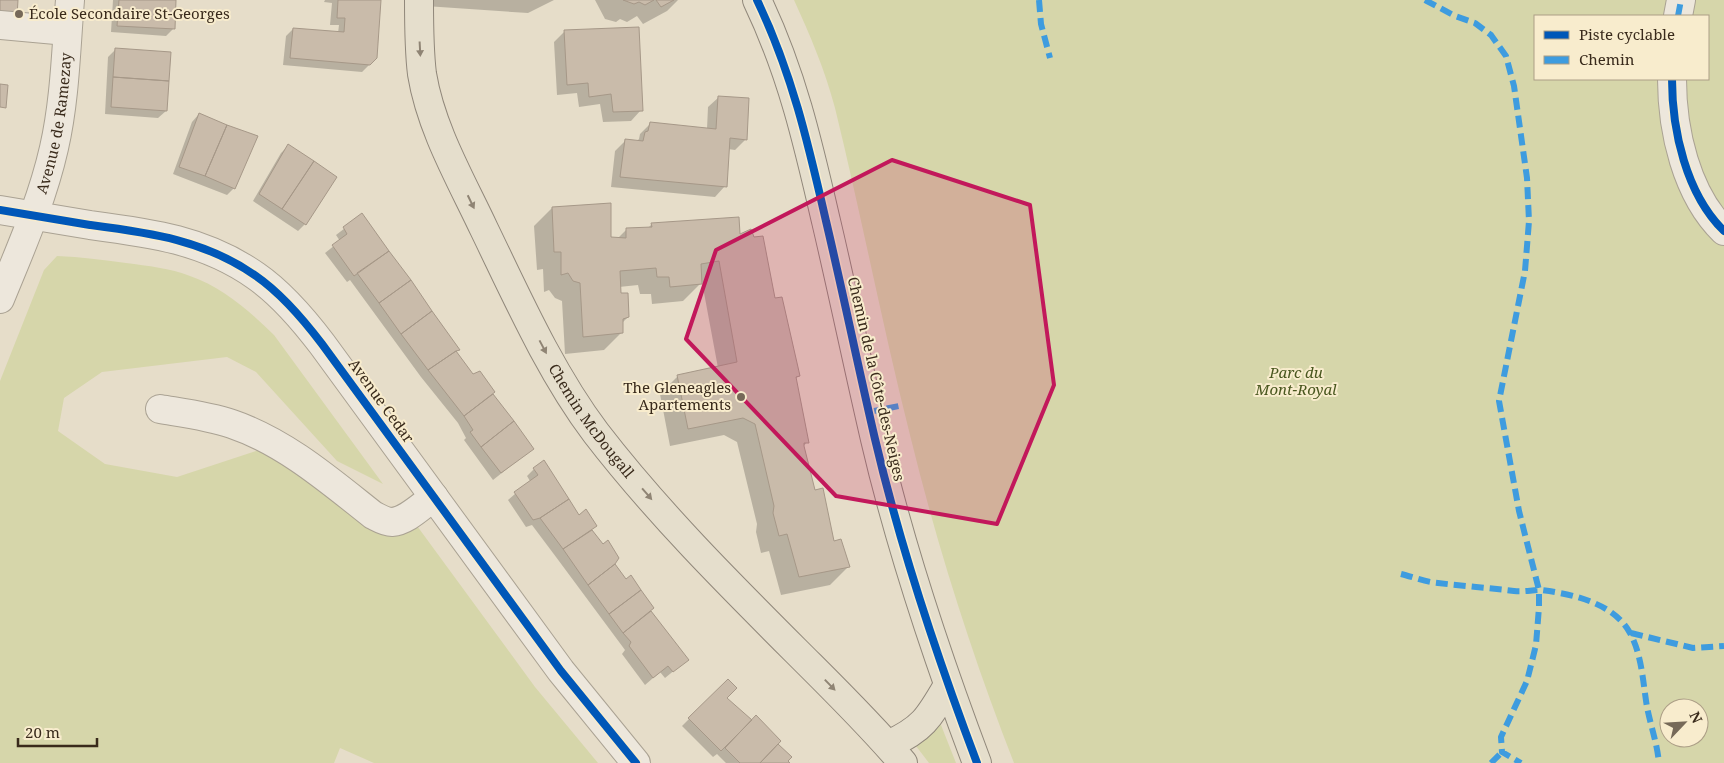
<svg xmlns="http://www.w3.org/2000/svg" width="1724" height="763" viewBox="0 0 1724 763" font-family="'Noto Serif',serif">
<style>
.green{fill:#d6d6aa;fill-rule:evenodd}
.shadow{fill:#0003}
.building{fill:#c9bbaa;stroke:#a69888}
.lines{fill:none;stroke-linecap:round;stroke-linejoin:round}
.minor-casing{stroke:#aaa293;stroke-width:30}
.major-casing{stroke:#90877a;stroke-width:30}
.minor{stroke:#ede7dc;stroke-width:28}
.major{stroke:#e5decc;stroke-width:28}
.quiet{stroke:#3e9cdf;stroke-width:6;stroke-dasharray:12 6;stroke-linecap:butt}
.cycleway-casing{stroke:#f8eccd;stroke-width:11}
.cycleway{stroke:#0057b8;stroke-width:8}
.oneway{fill:#8f8474}
.marked{fill:#c2185b;fill-opacity:0.2;stroke:#c2185b;stroke-width:4;stroke-linejoin:round}
.poi-dot{fill:#766958;stroke:#f8eccd;stroke-width:2}
.labels{text-anchor:middle;stroke-width:4;stroke-linejoin:round;paint-order:stroke}
.poi-label{font-size:15px;fill:#392a1b;stroke:#f8eccd;text-anchor:start}
.street-label{font-size:15px;fill:#392a1b;stroke:#f8eccd}
.park-label{font-size:15px;font-style:italic;fill:#49571f;stroke:#f8eccd}
</style>
<rect width="100%" height="100%" fill="#e6ddc9"/>
<!-- green -->
<path class="green" d="M794,0h930v763h-710c-41,-105 -76,-214 -103,-324 -28,-110 -49,-221 -76,-331 -10,-38 -25,-73 -41,-108zM1535,16h173v63h-173zM1669,708h30v30h-30z
M57,256c24,1 46,4 69,7 22,3 44,5 64,13 32,11 61,36 84,59l109,149 -46,-23 -81,-89 -29,-15 -125,15 -38,26 -6,33 47,33 72,13 88,-29 147,71 123,168 63,76h-224l-34,-15 -6,15h-334v-382l44,-111z
M939,723l2,2 15,38h-27l-13,-17z"/>
<!-- shadow -->
<path class="shadow" d="M113,0h62l-2,29 -7,7 -55,-4z
M325,0h55l-4,58 -14,14 -79,-7 3,-29 7,-7 45,4 1,-8h-9l2,-22 -8,-1z
M426,0h128l-26,13 -103,-7z
M595,0h83l-11,11 -24,13 -6,-8 -10,6 -7,-3 -4,3 -11,-3z
M565,31l76,79 -10,11 -28,1 -3,-18 -21,3 -2,-14 -20,2 -3,-53z
M115,50l51,61 -8,7 -53,-4 3,-57z
M719,97l27,42 -11,11 -7,-1 -3,37 -10,11 -104,-10 4,-36 10,-10 11,1 3,-3 1,-5 11,-11 56,6 1,-22z
M199,114l35,74 -7,7 -54,-21 19,-52z
M288,146l17,78 -7,7 -45,-30 28,-48z
M552,208l57,30h9l9,-9 21,-1 4,-4 87,11 35,65 25,76 -4,3 12,63 -4,5 11,45 19,50 15,25 -18,18 -49,10 -12,-44 -8,2 -5,-21 1,-8 -20,-82 -13,-7 -54,11 -10,-52 18,-18 40,-8 -16,-86 -19,19 -31,3 -1,-10h-11l-2,-9 -19,2 1,8 8,22 -6,6v9l-18,18 -39,4 -3,-53 -7,-3 -6,-8 -5,2 -1,-23 -6,1 -3,-44z
M362,215l96,135 -3,3 18,23 18,18 41,55 -39,31 -29,-40 2,-2 -8,-15 -37,-46 -71,-97 -3,2 -22,-29 15,-12 -4,-6z
M534,469l56,61 24,34 73,96 -22,18 -5,-6 -15,13 -23,-31 3,-4 -69,-93 -24,-32 -6,2 -18,-27 22,-19 -3,-5z
M728,680l-3,18 51,46 13,19h-63l-9,-9 -4,3 -31,-31z"/>
<!-- building -->
<path class="building" d="M0,0h18l-1,16 -17,-2z
M119,0h57l-1,29 -58,-3z
M338,0h43l-4,58 -7,7 -80,-7 3,-30 51,4 1,-14h-8z
M623,0h31l-9,5 -6,-3 -5,2z
M656,0h18l-13,7z
M639,27l4,84 -30,1 -2,-18 -22,3 -1,-14 -21,2 -3,-55z
M115,48l56,4 -2,29 -56,-4z
M113,77l56,4 -2,30 -56,-4z
M0,84l8,1 -2,23 -6,-1z
M718,96l31,2 -2,42 -17,-2 -3,49 -107,-10 5,-38 18,2 2,-9 3,-1 2,-9 66,7z
M199,113l28,12 -22,51 -26,-9z
M227,125l31,11 -23,53 -30,-13z
M288,144l26,17 -32,48 -23,-15z
M314,161l23,16 -31,48 -24,-16z
M611,203v34l15,1v-10l26,-1 -1,-4 88,-6 1,17 11,-5 3,8 9,-1 12,62 7,-1 18,79 -4,1 13,66h-5v3l11,44 8,-2 11,53 7,-2 9,28 -51,10 -12,-43 -8,2 -6,-23 1,-7 -19,-82 -12,-6 -55,11 -11,-54 60,-13 -18,-101 -18,3 1,20 -32,3 -1,-10h-12l-1,-9 -36,3 1,22h7l1,24 -6,2v14l-40,4 -3,-54 -7,-2 -5,-8 -7,2v-23h-7l-2,-45z
M362,213l27,38 -35,25 -22,-31 15,-11 -4,-7z
M389,251l22,29 -32,23 -22,-30z
M411,280l21,31 -31,23 -22,-31z
M432,311l28,39 -4,1 -28,19 -27,-36z
M456,351l17,23 7,-3 15,21 -31,24 -36,-46z
M493,394l21,27 -33,26 -11,-15 3,-2 -9,-14z
M514,421l20,28 -33,24 -20,-26z
M544,460l25,39 -29,19 -7,2 -19,-28 24,-17 -5,-7z
M569,499l10,16 7,-6 11,17 -34,23 -23,-31z
M592,530l11,14 5,-4 11,18 -4,6 -27,21 -25,-36z
M615,564l11,15 5,-4 10,15 -32,24 -21,-29z
M641,590l13,18 -31,25 -14,-19z
M651,611l38,49 -16,12 -5,-6 -15,12 -24,-32 2,-4 -8,-9z
M728,679l9,9 -10,10 25,22 -31,31 -33,-33z
M756,715l25,26 -21,22h-20l-15,-15z
M778,744l14,13 -4,4 2,2h-30z"/>
<g class="lines">
<!-- minor casing -->
<g class="minor-casing">
<g id="minor">
<path d="M1678,16l3,-16"/>
<path d="M0,25l67,6"/>
<path d="M1672,79c0,51 14,115 52,152"/>
<path d="M0,210c30,5 60,10 90,15 61,8 115,15 166,51 26,18 47,43 66,68l239,327 75,92"/>
<path id="s1" d="M0,299c20,-49 42,-98 54,-151 11,-48 12,-99 16,-148"/>
<path d="M160,409c24,4 49,7 72,15 53,18 98,57 141,91 6,3 12,7 19,7 15,-1 30,-17 42,-25"/>
</g>
</g>
<!-- major casing -->
<g class="major-casing">
<g id="major">
<path id="s2" d="M419,0c0,25 0,50 3,74 9,55 39,106 62,155 33,68 66,143 112,204 60,78 131,149 201,219 36,36 73,72 106,111"/>
<path d="M757,0c35,73 51,143 69,221 17,72 32,145 49,218 26,111 62,218 102,324"/>
<path d="M888,745c35,-16 41,-27 60,-60"/>
</g>
</g>
<!-- minor -->
<use href="#minor" class="minor"/>
<!-- major -->
<use href="#major" class="major"/>
<!-- quiet -->
<path class="quiet" d="M1039,0l2,24 9,34
M1425,0l30,16 20,7 16,12 15,21 8,30 13,92 2,43 -4,50 -26,130 20,110 20,79v17l-3,38 -9,36 -26,56 1,15 19,11
M1678,16l3,-16
M869,412l30,-6
M1401,574c12,3 25,8 37,9 25,3 51,5 76,8 9,1 18,-1 27,-1 31,4 73,13 89,43 12,22 13,50 17,74 4,20 10,36 12,56
M1631,633l62,15 31,-2
M1491,763l11,-11"/>
<!-- cycleway casing -->
<g class="cycleway-casing">
<path id="cycleway" d="M757,0c35,73 51,143 69,221 17,72 32,145 49,218 26,111 62,218 102,324
M1672,79c0,51 14,115 52,152
M0,210c30,5 60,10 90,15 61,8 115,15 166,51 26,18 47,43 66,68l239,327 75,92"/>
</g>
<!-- cycleway -->
<use href="#cycleway" class="cycleway"/>
</g>
<!-- one-way arrows -->
<defs><path id="oneway-solid" d="M-6-.8H1V-3.2L6.5 0L1 3.2V.8H-6Z" transform="scale(1.25)"/></defs>
<g class="oneway">
<use href="#oneway-solid" transform="translate(420 49) rotate(87)"/>
<use href="#oneway-solid" transform="translate(471 202) rotate(64)"/>
<use href="#oneway-solid" transform="translate(543 347) rotate(62)"/>
<use href="#oneway-solid" transform="translate(647 494) rotate(49)"/>
<use href="#oneway-solid" transform="translate(830 685) rotate(46)"/>
</g>
<!-- marked area -->
<path class="marked" d="M892,160l138,45 24,180 -57,139 -161,-28 -150,-157 30,-89z"/>
<!-- markers -->
<g class="poi-dot">
<circle cx="19" cy="14" r="5"/>
<circle cx="741" cy="397" r="5"/>
</g>
<g class="labels">
<!-- poi labels -->
<g class="poi-label">
<text x="29" y="19">École Secondaire St-Georges</text>
<text x="731" y="393" text-anchor="end">The Gleneagles<tspan x="731" dy="17">Apartements</tspan></text>
</g>
<!-- street labels -->
<g class="street-label">
<text dy="5" stroke="none"><textPath href="#s1" startOffset="185">Avenue de Ramezay</textPath></text>
<text transform="translate(876 379) rotate(77)" y="5">Chemin de la Côte-des-Neiges</text>
<text transform="translate(381 401) rotate(54)" y="5">Avenue Cedar</text>
<text dy="5" stroke="none"><textPath href="#s2" startOffset="462">Chemin McDougall</textPath></text>
</g>
<!-- park labels -->
<g class="park-label">
<text x="1296" y="378">Parc du<tspan x="1296" dy="17">Mont-Royal</tspan></text>
</g>
</g>
<!-- legend -->
<rect x="1534" y="15" width="175" height="65" fill="#f8eccd" stroke="#ac9e86"/>
<rect x="1544" y="31" width="25" height="8" fill="#0057b8" stroke="#ac9e86"/>
<text x="1579" y="40" font-size="15" fill="#392a1b">Piste cyclable</text>
<rect x="1544" y="56" width="25" height="8" fill="#3e9cdf" stroke="#ac9e86"/>
<text x="1579" y="65" font-size="15" fill="#392a1b">Chemin</text>
<!-- north arrow -->
<g transform="translate(1684 723) rotate(65)"><circle r="24" fill="#f8eccd" stroke="#ac9e86"/>
<path d="M0-4L9 19L0 12L-9 19Z" fill="#766958"/>
<text y="-8" font-size="14" font-weight="bold" text-anchor="middle" fill="#392a1b">N</text>
</g>
<!-- scale -->
<path d="M18 738v8h79v-8" fill="none" stroke="#392a1b" stroke-width="2.5"/>
<text x="25" y="738" font-size="15" fill="#392a1b" stroke="#f8eccd" stroke-width="4" paint-order="stroke">20 m</text>
</svg>
